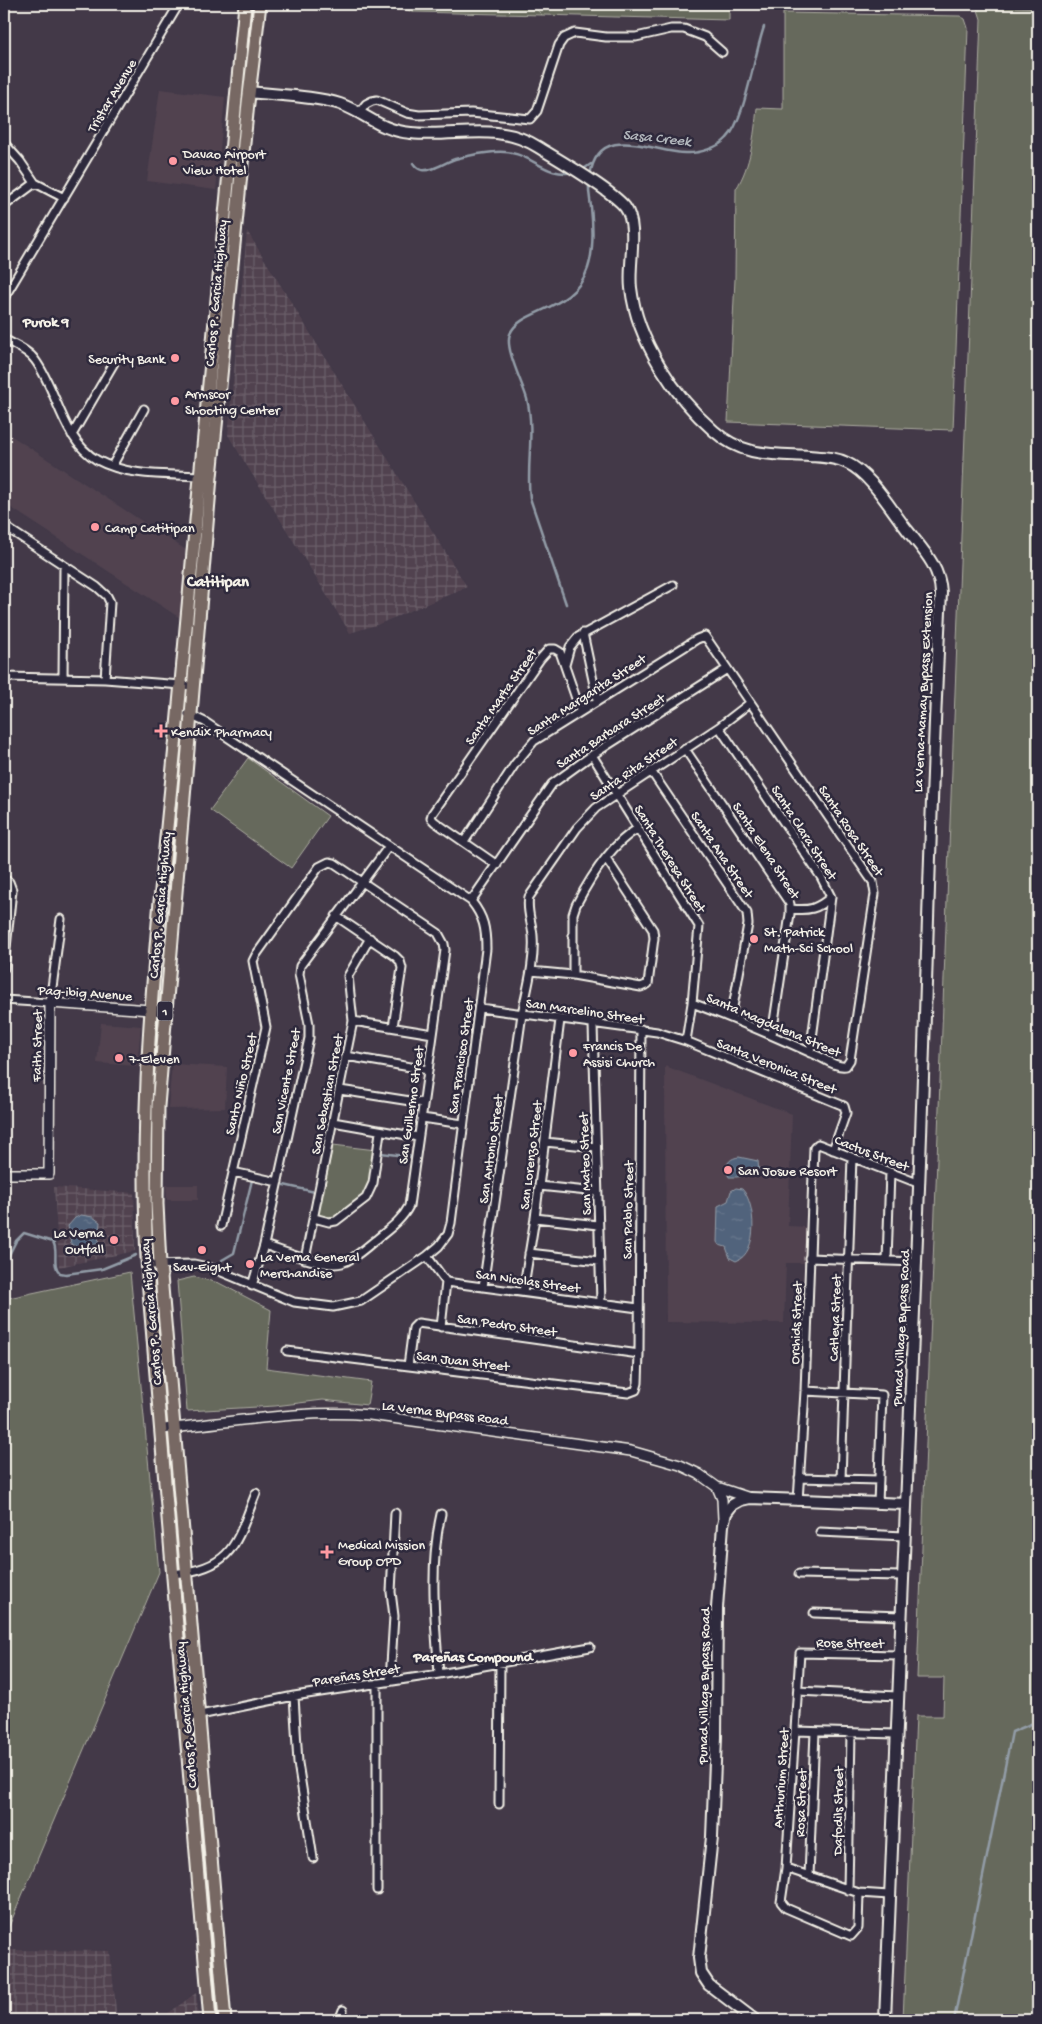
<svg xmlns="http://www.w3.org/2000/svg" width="1042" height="2024" viewBox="0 0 1042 2024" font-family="'Gochi Hand',sans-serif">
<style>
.built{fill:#514350}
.industrial{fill:url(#industrial-grid)}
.green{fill:#66695b;stroke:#adada2}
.forest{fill:url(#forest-crowns);stroke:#adada2}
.water{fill:url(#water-ripples);stroke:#929ca7}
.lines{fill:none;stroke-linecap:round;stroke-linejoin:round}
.stream{stroke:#929ca7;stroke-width:2.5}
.minor-casing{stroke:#f4f1e8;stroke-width:11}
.tertiary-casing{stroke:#f4f1e8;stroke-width:12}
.secondary-casing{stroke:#f4f1e8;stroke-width:14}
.trunk-casing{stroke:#f4f1e8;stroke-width:15}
.minor{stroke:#2f2a3d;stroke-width:7}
.tertiary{stroke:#2f2a3d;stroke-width:9}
.secondary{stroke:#2f2a3d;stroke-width:10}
.trunk{stroke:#776864;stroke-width:11}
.poi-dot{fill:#ff9aa2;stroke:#2f2a3d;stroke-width:2}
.labels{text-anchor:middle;stroke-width:5;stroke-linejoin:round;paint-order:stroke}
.shield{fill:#2f2a3d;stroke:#b9b5b5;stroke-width:1}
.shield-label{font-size:12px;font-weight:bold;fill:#f4f1e8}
.street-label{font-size:14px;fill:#f4f1e8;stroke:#2f2a3d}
.poi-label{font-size:14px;fill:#f4f1e8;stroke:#2f2a3d;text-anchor:start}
.water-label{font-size:15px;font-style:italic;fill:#b3b8bd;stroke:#2f2a3d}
.neighbourhood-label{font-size:15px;font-weight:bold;fill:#f4f1e8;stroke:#2f2a3d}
.quarter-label{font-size:16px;font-weight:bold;fill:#f4f1e8;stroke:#2f2a3d}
</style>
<defs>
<pattern id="industrial-grid" width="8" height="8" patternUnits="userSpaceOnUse" patternTransform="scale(1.25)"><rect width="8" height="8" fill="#514350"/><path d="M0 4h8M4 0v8" fill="none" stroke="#6b5f69"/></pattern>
<pattern id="forest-crowns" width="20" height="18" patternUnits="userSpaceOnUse" patternTransform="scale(1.25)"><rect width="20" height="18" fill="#66695b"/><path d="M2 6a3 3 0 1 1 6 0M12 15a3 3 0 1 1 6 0" fill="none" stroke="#7c7f73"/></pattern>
<pattern id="water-ripples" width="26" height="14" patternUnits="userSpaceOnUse" patternTransform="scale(1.25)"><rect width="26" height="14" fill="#51637c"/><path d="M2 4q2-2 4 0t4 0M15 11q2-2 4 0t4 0" fill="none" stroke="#6b7a8f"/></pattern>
</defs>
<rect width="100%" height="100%" fill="#433948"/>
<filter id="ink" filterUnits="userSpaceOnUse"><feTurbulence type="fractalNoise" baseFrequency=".02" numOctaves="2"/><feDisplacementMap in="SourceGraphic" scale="10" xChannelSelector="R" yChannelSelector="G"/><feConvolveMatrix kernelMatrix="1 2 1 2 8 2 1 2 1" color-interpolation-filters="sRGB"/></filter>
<g filter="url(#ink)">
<!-- built -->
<path class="built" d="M160,89l65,8 -9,93 -69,-9z
M4,431l182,119 -6,68 -176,-115z
M101,1023l40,3 -4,40 -40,-3z
M172,1064l55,3 -2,41 -57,1z
M665,1066l127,48 -4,112 20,1 -1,36h-21l-2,60 -118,-1z
M166,1185h32v15h-31z"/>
<!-- industrial -->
<path class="industrial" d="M247,231l220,356 -88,37 -29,9 -122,-198z
M54,1187l80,6 1,58 -76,16z
M4,1950l106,1 7,69h-113z
M196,1993l3,27h-40z"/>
<!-- green -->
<path class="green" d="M533,4h107l22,3 67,1v12l-187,-5 -6,-6z
M993,6l45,2v2012h-135l13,-304h27l1,-38h-27l64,-1659 -4,-12z
M783,13l177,3 5,3 3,9 -15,402 -225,-8 7,-143 1,-90c15,-24 18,-53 21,-81l26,1z
M248,758l80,58 -37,52 -81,-58z
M333,1145l43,5c-7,41 -7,42 -40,68l-19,-2z
M130,1272l29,300 -152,359h-3v-632z
M194,1277l25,6 52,27 -5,58 105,14 -4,23 -44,-5 -48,6 -88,5 -10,-130z"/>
<!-- forest -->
<path class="forest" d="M398,4h135l3,5 6,6 -129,-3 -9,-3z"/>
<!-- water -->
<path class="water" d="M739,1157l19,4 1,12 -22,4h-8l-3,-6c0,-9 5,-13 13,-14z
M736,1188l6,1c14,14 17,64 -6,72l-6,-3 -4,-11 -7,-2 -2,-3 1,-36 10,-5 3,-10z
M81,1215l12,2 7,5 -2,22c-10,1 -18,7 -27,0l-3,-18 7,-8z"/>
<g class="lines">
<!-- stream -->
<path class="stream" d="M413,163c2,3 5,6 9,7 10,2 23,-8 33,-11 12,-3 26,-6 39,-7 36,-4 49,27 80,20
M582,170l9,-6
M590,176c8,-55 62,-24 95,-23 13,1 33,-5 42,-15 18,-18 27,-83 37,-111
M566,604l-36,-106c-4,-33 5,-66 -3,-99 -4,-15 -23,-51 -17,-65 9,-25 64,-22 78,-66 6,-18 5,-42 3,-61 -1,-9 -3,-17 -2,-26
M381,1153l32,4
M284,1185l31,7
M222,1260l12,-7 18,-73
M4,1265l12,-24 8,-8 29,9c6,9 -2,23 7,31l6,1 36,-5 34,-14
M954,2020l58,-288 26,-11"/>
<!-- minor casing -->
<g class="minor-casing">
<path id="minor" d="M359,113l7,-9 6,-3 5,-1 30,13 12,2 52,-2 59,6 7,-8 22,-66 5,-7 11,-5 31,4h30l35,-8h13l21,8 17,15
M4,143l16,18 15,22
M35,183l29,15
M4,206l31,-23
M4,298l175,-294
M4,339c10,6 24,11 31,21 23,31 27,80 62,100 31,17 73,14 106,16
M72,435l42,-72
M112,466l32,-57
M4,526l93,61 10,9 3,6 -5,77
M583,633l14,66
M565,665l5,-18 8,-10 95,-52
M4,677l101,2 89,7
M63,678l1,-112
M719,727l102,150 10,20 -21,156
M685,749l105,155v10l-18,121
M592,755l107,171 -7,77 -6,38
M651,771l96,142 1,11 -17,94
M464,842l51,-78 19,-23 163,-102 8,-3 163,239 5,7 2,12 -25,166 -4,6c-8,2 -20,-6 -28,-10 -42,-19 -83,-37 -126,-53
M497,865l-62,-43 -4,-4 1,-4 108,-155 9,-10h6l5,3 20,58
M4,879l5,3 3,8 -8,78
M471,901l81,-117 40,-29 135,-86
M791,909c18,2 26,0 40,-12
M336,916l59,40 5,5 2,7 -9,59
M531,971l42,4 68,12 7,-3 6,-46 -1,-8 -47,-72
M573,975v-61l3,-9c14,-27 34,-60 61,-76
M4,1000l46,3 11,-84
M480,1008l177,24 29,9 158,65 2,7 -13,37
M353,1021l80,13
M593,1025l8,278
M346,1056l82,14
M340,1090l83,13
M422,1118l41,6
M333,1122l85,15
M545,1142l51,5
M233,1172l45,10
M539,1186l58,6
M314,1218l15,4 7,-1 30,-23 7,-15 7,-51
M535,1218l63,7
M221,1226l45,-199 -13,-66 3,-6 63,-88 10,-5 5,1 104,70 6,11 1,6 -36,256c-7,14 -20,23 -32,33 -10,7 -22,20 -35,24 -19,5 -59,-12 -78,-18
M529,1253l70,8
M427,1256l19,26 192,26
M809,1258l107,4
M305,1259l48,-238 -5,-45 22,-38
M887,1261l3,-89
M147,1265l47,-1 18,4 82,34 39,5 28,-6 66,-45 12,-10 9,-12 3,-11 35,-274c0,-20 -2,-32 -15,-48l-266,-179 -17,-8
M252,1286l12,-41 45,-207v-14l-10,-50 1,-8 89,-120
M483,1287l39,-273c5,-25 13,-52 11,-78 -1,-14 -7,-26 -4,-39l48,-69 19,-20 123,-81 31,-24
M523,1292l12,-74 25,-198
M441,1327l5,-45
M287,1351l341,42 8,-3 2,-7 1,-29 2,-325
M408,1366l5,-38 5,-5 221,31
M805,1391l77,4 -4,109
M799,1478l80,2
M841,1479l11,-322
M798,1501l7,-110 9,-243 4,-4 3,1 99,39
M820,1532l84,4
M173,1574c61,-6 63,-31 83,-81
M799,1574l103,2
M814,1613l87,3
M439,1674c-4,-53 -10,-107 2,-160
M390,1681l4,-65 -3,-24 4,-79
M377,1683v207
M798,1691l99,5
M294,1696l4,67 15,95
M185,1718l109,-22 145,-22 151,-27
M796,1731l99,3
M499,1804l1,-141
M786,1868l73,25 30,2
M809,1876l6,-144
M848,1890l3,-157
M859,1893l-1,35 -7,8 -65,-28 -5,-6 5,-34 14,-215 99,2
M339,2020l4,-10"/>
</g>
<!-- tertiary casing -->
<g class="tertiary-casing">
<path id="tertiary" d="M4,1174h45l1,-171 115,8
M161,1429c69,-6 139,-20 209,-14l261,36 49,14 19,9 18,13 33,11
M717,1487l5,12 1,20"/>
</g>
<!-- secondary casing -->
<g class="secondary-casing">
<path id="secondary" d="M249,92c26,3 68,4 91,12 28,10 38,26 71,29 45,5 85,-12 127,14 21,13 72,42 87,60 14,19 3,58 6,81 6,53 44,109 83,143 29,26 59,23 95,25 13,1 26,1 38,7 24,11 44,47 61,68 15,19 32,36 33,62 -11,198 -14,397 -22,595 -10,278 -24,555 -34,832
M755,2020l-46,-35 -8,-12 -2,-15 13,-121 4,-100 1,-129 6,-83 3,-12 6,-8 9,-5 9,-2 156,6"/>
</g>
<!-- trunk casing -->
<g class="trunk-casing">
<path id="trunk" d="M210,2020l-61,-729c-14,-193 11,-385 29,-576 22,-237 43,-474 67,-711
M225,2020l-65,-756 -3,-60 1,-98 53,-629 37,-374 12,-99"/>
</g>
<!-- minor -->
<use href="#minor" class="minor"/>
<!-- tertiary -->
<use href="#tertiary" class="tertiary"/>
<!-- secondary -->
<use href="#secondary" class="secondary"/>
<!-- trunk -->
<use href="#trunk" class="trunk"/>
</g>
</g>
<!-- markers -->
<g class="poi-dot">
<circle cx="173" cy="161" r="5"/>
<circle cx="175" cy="358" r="5"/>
<circle cx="175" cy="401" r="5"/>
<circle cx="95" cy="527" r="5"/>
<path d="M158.5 723.5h5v5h5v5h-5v5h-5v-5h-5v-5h5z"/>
<circle cx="754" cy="939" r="5"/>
<circle cx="573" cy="1053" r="5"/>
<circle cx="119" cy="1058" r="5"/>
<circle cx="728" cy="1170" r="5"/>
<circle cx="114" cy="1240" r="5"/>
<circle cx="202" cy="1250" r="5"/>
<circle cx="250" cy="1264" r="5"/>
<path d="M324.5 1544.5h5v5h5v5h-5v5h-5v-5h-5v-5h5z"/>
</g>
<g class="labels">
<!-- shield labels -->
<rect class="shield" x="157.5" y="1001.5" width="15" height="19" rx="4"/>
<g class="shield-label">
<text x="165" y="1015">1</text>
</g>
<!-- street labels -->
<g class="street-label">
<text transform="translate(111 95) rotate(-59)" y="5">Tristar Avenue</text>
<text transform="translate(215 293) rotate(-85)" y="5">Carlos P. Garcia Highway</text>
<text transform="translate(922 692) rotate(-87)" y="5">La Verna-Mamay Bypass Extension</text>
<text transform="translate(586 694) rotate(-33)" y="5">Santa Margarita Street</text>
<text transform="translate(500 696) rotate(-55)" y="5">Santa Marta Street</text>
<text transform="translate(610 730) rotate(-33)" y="5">Santa Barbara Street</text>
<text transform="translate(633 768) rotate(-34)" y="5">Santa Rita Street</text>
<text transform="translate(852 830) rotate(56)" y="5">Santa Rosa Street</text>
<text transform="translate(805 832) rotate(57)" y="5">Santa Clara Street</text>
<text transform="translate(767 850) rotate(57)" y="5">Santa Elena Street</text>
<text transform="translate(723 854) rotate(56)" y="5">Santa Ana Street</text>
<text transform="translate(671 858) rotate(58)" y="5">Santa Theresa Street</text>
<text transform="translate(159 905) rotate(-85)" y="5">Carlos P. Garcia Highway</text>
<text transform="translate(85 992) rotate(4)" y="5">Pag-ibig Avenue</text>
<text transform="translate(585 1010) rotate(8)" y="5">San Marcelino Street</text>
<text transform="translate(774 1024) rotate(23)" y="5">Santa Magdalena Street</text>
<text transform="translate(36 1046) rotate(-89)" y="5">Faith Street</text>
<text transform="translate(460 1056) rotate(-82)" y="5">San Francisco Street</text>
<text transform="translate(777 1065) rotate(22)" y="5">Santa Veronica Street</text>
<text transform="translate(285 1081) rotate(-79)" y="5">San Vicente Street</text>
<text transform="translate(240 1084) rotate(-77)" y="5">Santo Niño Street</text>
<text transform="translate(326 1094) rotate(-79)" y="5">San Sebastian Street</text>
<text transform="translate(410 1105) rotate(-82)" y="5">San Guillermo Street</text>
<text transform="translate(490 1149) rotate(-82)" y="5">San Antonio Street</text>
<text transform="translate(872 1152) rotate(21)" y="5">Cactus Street</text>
<text transform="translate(530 1155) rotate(-83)" y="5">San Lorenzo Street</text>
<text transform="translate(584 1164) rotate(-92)" y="5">San Mateo Street</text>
<text transform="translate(627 1210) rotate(-89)" y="5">San Pablo Street</text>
<text transform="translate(528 1280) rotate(8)" y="5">San Nicolas Street</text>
<text transform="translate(150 1312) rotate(-95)" y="5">Carlos P. Garcia Highway</text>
<text transform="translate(834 1318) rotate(-88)" y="5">Catleya Street</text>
<text transform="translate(795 1323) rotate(-88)" y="5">Orchids Street</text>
<text transform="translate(507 1324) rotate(8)" y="5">San Pedro Street</text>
<text transform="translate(900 1328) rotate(-87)" y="5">Punad Village Bypass Road</text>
<text transform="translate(463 1360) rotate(7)" y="5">San Juan Street</text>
<text transform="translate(445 1412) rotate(7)" y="5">La Verna Bypass Road</text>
<text transform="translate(850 1642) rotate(1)" y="5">Rose Street</text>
<text transform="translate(356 1674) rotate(-9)" y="5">Pareñas Street</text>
<text transform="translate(703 1686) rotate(-89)" y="5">Punad Village Bypass Road</text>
<text transform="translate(185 1715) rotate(-95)" y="5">Carlos P. Garcia Highway</text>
<text transform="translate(780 1778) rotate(-86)" y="5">Anthurium Street</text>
<text transform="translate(800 1803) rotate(-88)" y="5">Rosa Street</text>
<text transform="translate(837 1811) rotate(-89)" y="5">Dafodils Street</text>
</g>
<!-- poi labels -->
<g class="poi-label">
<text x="183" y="158">Davao Airport<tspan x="183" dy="16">View Hotel</tspan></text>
<text x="165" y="363" text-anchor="end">Security Bank</text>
<text x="185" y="398">Armscor<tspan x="185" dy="16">Shooting Center</tspan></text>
<text x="105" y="532">Camp Catitipan</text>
<text x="171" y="736">Kendix Pharmacy</text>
<text x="764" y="936">St. Patrick<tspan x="764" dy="16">Math-Sci School</tspan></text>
<text x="583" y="1050">Francis De<tspan x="583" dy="16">Assisi Church</tspan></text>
<text x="129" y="1063">7-Eleven</text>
<text x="738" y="1175">San Josue Resort</text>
<text x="104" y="1237" text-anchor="end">La Verna<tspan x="104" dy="16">Outfall</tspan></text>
<text x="260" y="1261">La Verna General<tspan x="260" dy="16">Merchandise</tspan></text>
<text x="202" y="1271" text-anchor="middle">Sav-Eight</text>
<text x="338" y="1549">Medical Mission<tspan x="338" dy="16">Group OPD</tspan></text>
</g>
<!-- water labels -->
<g class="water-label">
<text transform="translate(657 137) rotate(6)" y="5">Sasa Creek</text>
</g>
<!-- neighbourhood labels -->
<g class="neighbourhood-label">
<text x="46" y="326">Purok 9</text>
<text x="473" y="1661">Pareñas Compound</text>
</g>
<!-- quarter labels -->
<g class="quarter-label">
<text x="218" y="586">Catitipan</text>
</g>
</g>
<!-- margin -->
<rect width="1042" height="2024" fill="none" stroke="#2f2a3d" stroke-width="20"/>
<rect x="10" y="10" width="1022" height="2004" fill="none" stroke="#f4f1e8" stroke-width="2" filter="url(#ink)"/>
</svg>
